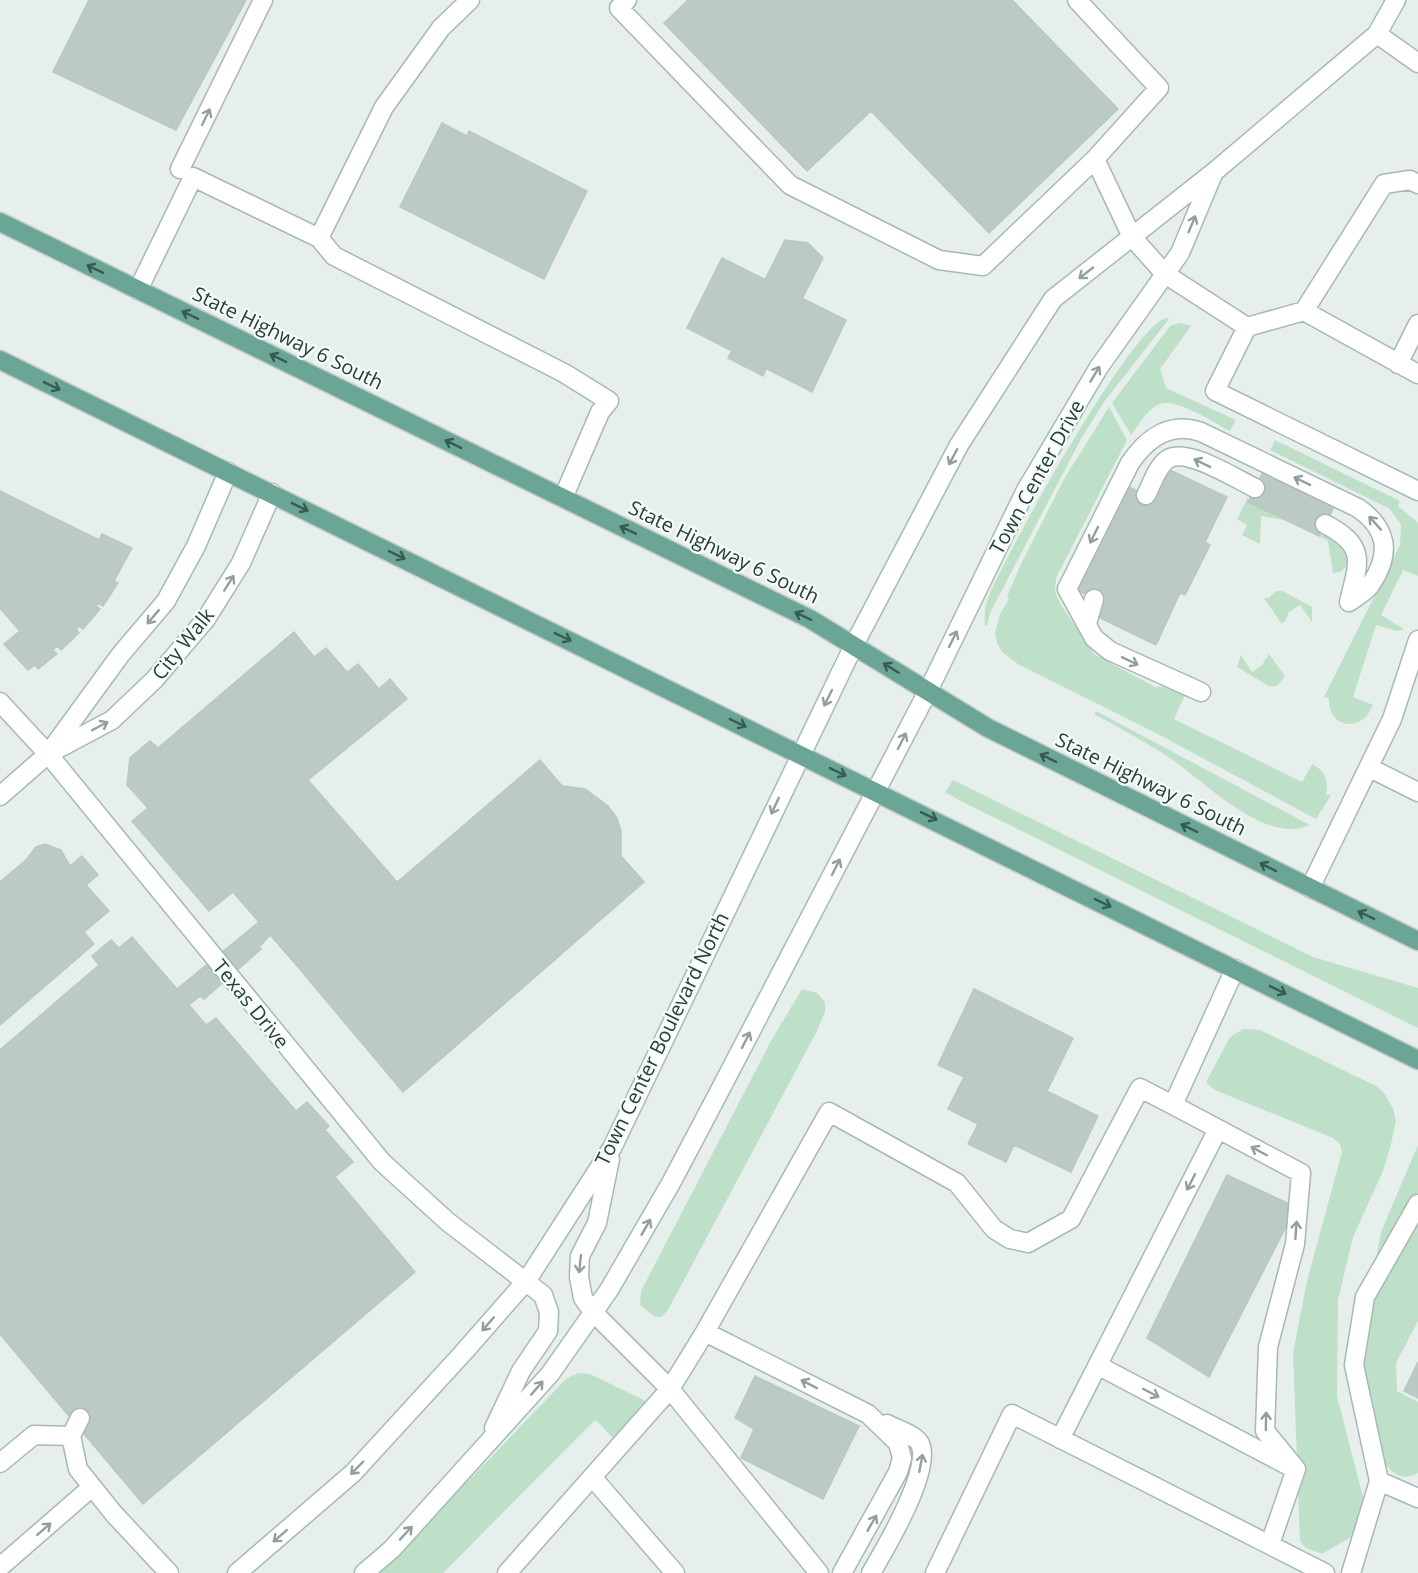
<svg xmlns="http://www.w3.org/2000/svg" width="1418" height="1573" viewBox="0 0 1418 1573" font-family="'Open Sans',sans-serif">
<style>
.green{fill:#bfe0c8}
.building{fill:#bbcac4;stroke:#b8c9c2;stroke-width:1.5}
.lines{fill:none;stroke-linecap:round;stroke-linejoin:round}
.lane-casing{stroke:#a8b8b2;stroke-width:21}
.secondary-casing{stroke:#a4bbb3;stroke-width:21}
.primary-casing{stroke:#c2cac8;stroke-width:21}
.lane{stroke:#fff;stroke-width:18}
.secondary{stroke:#fff;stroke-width:18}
.primary{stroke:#6aa596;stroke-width:18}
.oneway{stroke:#92a09c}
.oneway2{stroke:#365b51}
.labels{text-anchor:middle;stroke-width:4.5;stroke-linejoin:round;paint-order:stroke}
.street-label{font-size:20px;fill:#24423a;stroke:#f7fbf9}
</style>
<rect width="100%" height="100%" fill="#e6efeb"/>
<!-- green -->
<path class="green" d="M1166,318l3,1 -65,83 -23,37 -91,174 -3,13 -2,-1c-1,-8 0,-19 3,-27 18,-44 142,-270 178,-280z
M1180,323l11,3 -31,43 6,19 70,32 -6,11c-16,-8 -53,-33 -70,-27 -13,5 -21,21 -29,31l-19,-32 58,-77z
M1109,407l18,33 -71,138 -1,14 6,13 33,49 61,33 12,-1 18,9 -11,24 128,63 10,-18c13,6 17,17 14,31h5l-15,24 -162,-87 -136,-68 -16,-12 -5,-9 -2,-10 5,-19 9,-15 -2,-3 16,-36 41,-81z
M1275,440l125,61 -2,5 20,17v53l-15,-6 -22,45 23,14 -7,2 -21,-6 -23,72 20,8c-11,29 -46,23 -44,-7l-5,-1 76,-152 1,-20 -11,-16 -120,-59z
M1248,497v5l36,18 -23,-4 -1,28 -18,-9 5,-10 -10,-6z
M1320,533c17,8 28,14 27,33l-7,6 -7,1 -5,-32 -9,-5z
M1276,591h6l30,16v15l-12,-17 -11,7 -4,10 -4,1 -17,-25h5z
M1269,654l16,22 -8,10h-8l-32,-19 4,-12 11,17 10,-7z
M1096,711l214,114c-44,21 -106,-44 -140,-67 -25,-16 -50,-30 -76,-44z
M953,780l360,177 105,31v40l-459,-228 -14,-8z
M802,989l15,4 8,9v10l-8,19 -149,279 -7,7h-6l-15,-12 1,-14 130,-250z
M1243,1029l17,1 116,56 9,8 9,17 2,10 -5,23 -8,27 -30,66 -15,63 -1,96 28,109 -9,29 -34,20 -16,-6 -6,-7 -7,-188 14,-72 35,-129 -2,-8 -7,-6 -118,-48 -9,-8 24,-45z
M1418,1145v176l-22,42 1,28 21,11v71c-18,10 -29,-2 -38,-17l-22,-99 23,-125z
M579,1373l11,1 64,31 -34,41 -23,-25h-3l-151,152h-71l101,-97 94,-98z"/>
<!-- building -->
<path class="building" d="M89,0h157l-70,130 -123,-58z
M688,0h324l106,109 -129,124 -118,-122 -64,60 -143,-148z
M442,123l25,13 2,-5 118,60 -43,88 -144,-72z
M785,240l23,3 15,15 -21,41 -37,-19z
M722,258l124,62 -34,72 -125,-64z
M731,352l35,17 -3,7 -35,-18z
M1265,468l71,35 -17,33 -71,-34z
M1170,470l57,27 -22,45 5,3 -25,50 -5,-2 -24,52 -58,-28 6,-13 -32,-17 51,-103 33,16z
M0,491l99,49 3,-6 30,14 -18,33 4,2 -15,23 -5,-3 -2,3 4,3 -17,20 -4,-3 -3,3 3,4 -18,17 -4,-4 -4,4 4,4 -19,15 -3,-4 -7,5 -24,-26 16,-13 -20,-23z
M294,632l20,25 12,-9 21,24 11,-8 21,25 11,-10 17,20 -99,81 89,102 -99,85 -65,-75 -24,19 -77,-90 16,-13 -21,-23 3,-27 20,-17 8,7z
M540,760l22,26 23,3 23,17 9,12 4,13v25l23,26 -241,210 -105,-125z
M45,844l16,6 9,16 12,-10 16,19 -12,10 23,26 -25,21 10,12 -94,81v-143l26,-22 10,-13z
M259,922l11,13 -11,12 2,2 -57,50 -4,-3 -11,9 17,20 10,-7 80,93 11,-9 22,24 -4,4 28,32 -18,15 80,95 -272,232 -143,-170v-284l99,-85 -7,-9 19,-16 8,8 13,-11 45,52z
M974,989l99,49 -26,53 51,25 -27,56 -57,-27 -8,17 -38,-18 10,-20 -30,-15 16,-32 -26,-12z
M1227,1175l69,32 -87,170 -62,-39z
M1418,1362v36l-14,-7z
M755,1376l104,50 -36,73 -82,-41 13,-29 -19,-11z"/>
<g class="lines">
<!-- lane casing -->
<g class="lane-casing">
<path id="lane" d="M627,0l-8,8 171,177 149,75 44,6 112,-107 64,-71 -82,-88
M1377,34l41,29
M1095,159l37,78 33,37 82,53 -32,64 203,100
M180,169l83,-169
M319,238l15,18 230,117 45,28 -9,11 -37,86
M138,290l55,-113 126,61 65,-131 57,-79 29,-28
M1304,311l80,-127 26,-4 8,4
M1247,327l57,-16 114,63
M1398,364l20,-40
M1146,495c6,-11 11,-29 22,-36 19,-12 68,20 87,29
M1325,524c42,22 34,37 24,78
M1087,624l7,-25
M1201,692l-91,-41 -16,-13 -27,-49 63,-126c17,-25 40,-42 71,-31l157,76c29,20 34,45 13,76 -4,7 -15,13 -22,18
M1370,768l48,24
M1310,888l82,-169 26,-79
M1235,969l-62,136 128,68 -6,71 -27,103 -3,84 31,38
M705,1332l163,82 30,29 4,15 -4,14 -56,101
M1099,1366l190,100
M80,1418l-9,18 7,33 36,45 55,59
M1060,1439l158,-310
M0,1463l34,-28 37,1
M593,1478l82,95
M1379,1481l39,17
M1270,1544l26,-75
M0,1567l92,-80
M507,1573l163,-184 -77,-77
M819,1573l-149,-184 35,-57 124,-220 128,71 37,46 16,10 18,4 43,-24 69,-131 33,17
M871,1573c14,-24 64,-108 48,-131 -6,-8 -23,-13 -32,-18
M935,1573l77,-159 313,159
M1351,1573l28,-92 -25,-116 11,-68 53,-93"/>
</g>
<!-- secondary casing -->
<g class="secondary-casing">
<path id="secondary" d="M0,702l48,52 334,408 66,60 95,73 6,17 -1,19 -27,40 -27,57
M51,750l70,-96 45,-53 30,-55 32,-74
M0,796l48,-42 64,-34 43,-41 51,-60 35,-56 31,-70
M593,1312l-10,-14 -4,-21 1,-21 17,-33 13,-64
M237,1573l116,-100 110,-120 64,-73 85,-132 242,-503 105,-200 94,-146 161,-127 163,-138 19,-34
M364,1573l28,-24 158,-175 59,-84 62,-107 48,-91 209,-401 98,-201 73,-123 81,-114 33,-79"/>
</g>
<!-- primary casing -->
<g class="primary-casing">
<path id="primary" d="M0,222l810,397 178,109 430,213
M0,360l1418,700"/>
</g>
<!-- lane -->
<use href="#lane" class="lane"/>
<!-- secondary -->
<use href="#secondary" class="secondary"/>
<!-- primary -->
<use href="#primary" class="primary"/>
</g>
<!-- one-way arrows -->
<defs><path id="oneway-shaft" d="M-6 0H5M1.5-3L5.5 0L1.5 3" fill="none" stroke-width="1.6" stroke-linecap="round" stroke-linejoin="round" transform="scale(1.5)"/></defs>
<g class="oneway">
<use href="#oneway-shaft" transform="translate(206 117) rotate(-64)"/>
<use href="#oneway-shaft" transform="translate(1192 224) rotate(-67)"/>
<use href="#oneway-shaft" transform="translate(1086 273) rotate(142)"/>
<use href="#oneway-shaft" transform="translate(1095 374) rotate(-59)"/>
<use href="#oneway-shaft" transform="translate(953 457) rotate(118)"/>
<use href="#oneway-shaft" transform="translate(1202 463) rotate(-154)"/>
<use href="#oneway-shaft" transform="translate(1302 481) rotate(-154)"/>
<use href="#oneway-shaft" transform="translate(1375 523) rotate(-132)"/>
<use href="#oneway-shaft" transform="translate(1094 535) rotate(116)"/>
<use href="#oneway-shaft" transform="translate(229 583) rotate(-58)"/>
<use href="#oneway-shaft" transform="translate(153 617) rotate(130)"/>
<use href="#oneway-shaft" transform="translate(953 639) rotate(-64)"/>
<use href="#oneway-shaft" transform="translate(1130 661) rotate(26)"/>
<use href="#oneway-shaft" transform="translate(828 698) rotate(116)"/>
<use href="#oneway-shaft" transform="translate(100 726) rotate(-28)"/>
<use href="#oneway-shaft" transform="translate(902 741) rotate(-63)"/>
<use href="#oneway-shaft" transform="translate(775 806) rotate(115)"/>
<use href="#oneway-shaft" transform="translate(836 867) rotate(-63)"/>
<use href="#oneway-shaft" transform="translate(746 1040) rotate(-63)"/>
<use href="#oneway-shaft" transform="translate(1259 1151) rotate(-152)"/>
<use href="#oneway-shaft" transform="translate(1191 1182) rotate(117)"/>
<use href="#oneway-shaft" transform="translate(646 1227) rotate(-60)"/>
<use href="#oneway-shaft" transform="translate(1296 1230) rotate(-86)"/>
<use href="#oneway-shaft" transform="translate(580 1264) rotate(96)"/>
<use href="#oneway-shaft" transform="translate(488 1324) rotate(131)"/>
<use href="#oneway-shaft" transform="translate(809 1384) rotate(-153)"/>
<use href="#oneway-shaft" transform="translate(537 1388) rotate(-49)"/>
<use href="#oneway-shaft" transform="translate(1151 1393) rotate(28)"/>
<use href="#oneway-shaft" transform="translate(1266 1421) rotate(-89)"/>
<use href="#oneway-shaft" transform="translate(921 1463) rotate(-79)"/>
<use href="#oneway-shaft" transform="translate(357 1468) rotate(134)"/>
<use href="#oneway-shaft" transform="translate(872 1523) rotate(-60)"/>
<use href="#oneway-shaft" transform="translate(44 1529) rotate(-41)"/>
<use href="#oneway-shaft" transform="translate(406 1533) rotate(-47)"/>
<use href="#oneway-shaft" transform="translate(280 1536) rotate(139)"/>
</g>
<g class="oneway2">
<use href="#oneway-shaft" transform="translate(95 269) rotate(-154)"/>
<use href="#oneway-shaft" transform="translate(190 315) rotate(-154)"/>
<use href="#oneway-shaft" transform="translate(278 358) rotate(-154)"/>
<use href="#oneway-shaft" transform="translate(52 386) rotate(26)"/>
<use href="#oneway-shaft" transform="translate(453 444) rotate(-154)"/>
<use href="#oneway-shaft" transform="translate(300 507) rotate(26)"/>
<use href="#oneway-shaft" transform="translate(628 530) rotate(-154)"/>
<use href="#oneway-shaft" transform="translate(397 555) rotate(26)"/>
<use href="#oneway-shaft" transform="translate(803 616) rotate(-154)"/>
<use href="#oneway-shaft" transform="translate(563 637) rotate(26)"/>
<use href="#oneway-shaft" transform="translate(891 668) rotate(-148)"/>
<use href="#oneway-shaft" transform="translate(738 723) rotate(26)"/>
<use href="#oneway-shaft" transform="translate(1048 758) rotate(-154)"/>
<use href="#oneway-shaft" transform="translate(838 772) rotate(26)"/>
<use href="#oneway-shaft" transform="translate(929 816) rotate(26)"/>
<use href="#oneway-shaft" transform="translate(1189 828) rotate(-154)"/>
<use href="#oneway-shaft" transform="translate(1268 867) rotate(-153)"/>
<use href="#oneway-shaft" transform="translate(1103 903) rotate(26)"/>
<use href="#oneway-shaft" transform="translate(1366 915) rotate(-154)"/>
<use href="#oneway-shaft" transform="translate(1278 990) rotate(26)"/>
</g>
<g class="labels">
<!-- street labels -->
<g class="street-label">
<text transform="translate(288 338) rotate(26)" y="7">State Highway 6 South</text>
<text transform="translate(1037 477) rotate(-61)" y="7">Town Center Drive</text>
<text transform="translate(724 552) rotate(26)" y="7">State Highway 6 South</text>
<text transform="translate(183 644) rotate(-51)" y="7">City Walk</text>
<text transform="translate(1151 784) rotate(26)" y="7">State Highway 6 South</text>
<text transform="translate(251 1004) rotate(51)" y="7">Texas Drive</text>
<text transform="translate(662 1039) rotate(-64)" y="7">Town Center Boulevard North</text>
</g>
</g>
</svg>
